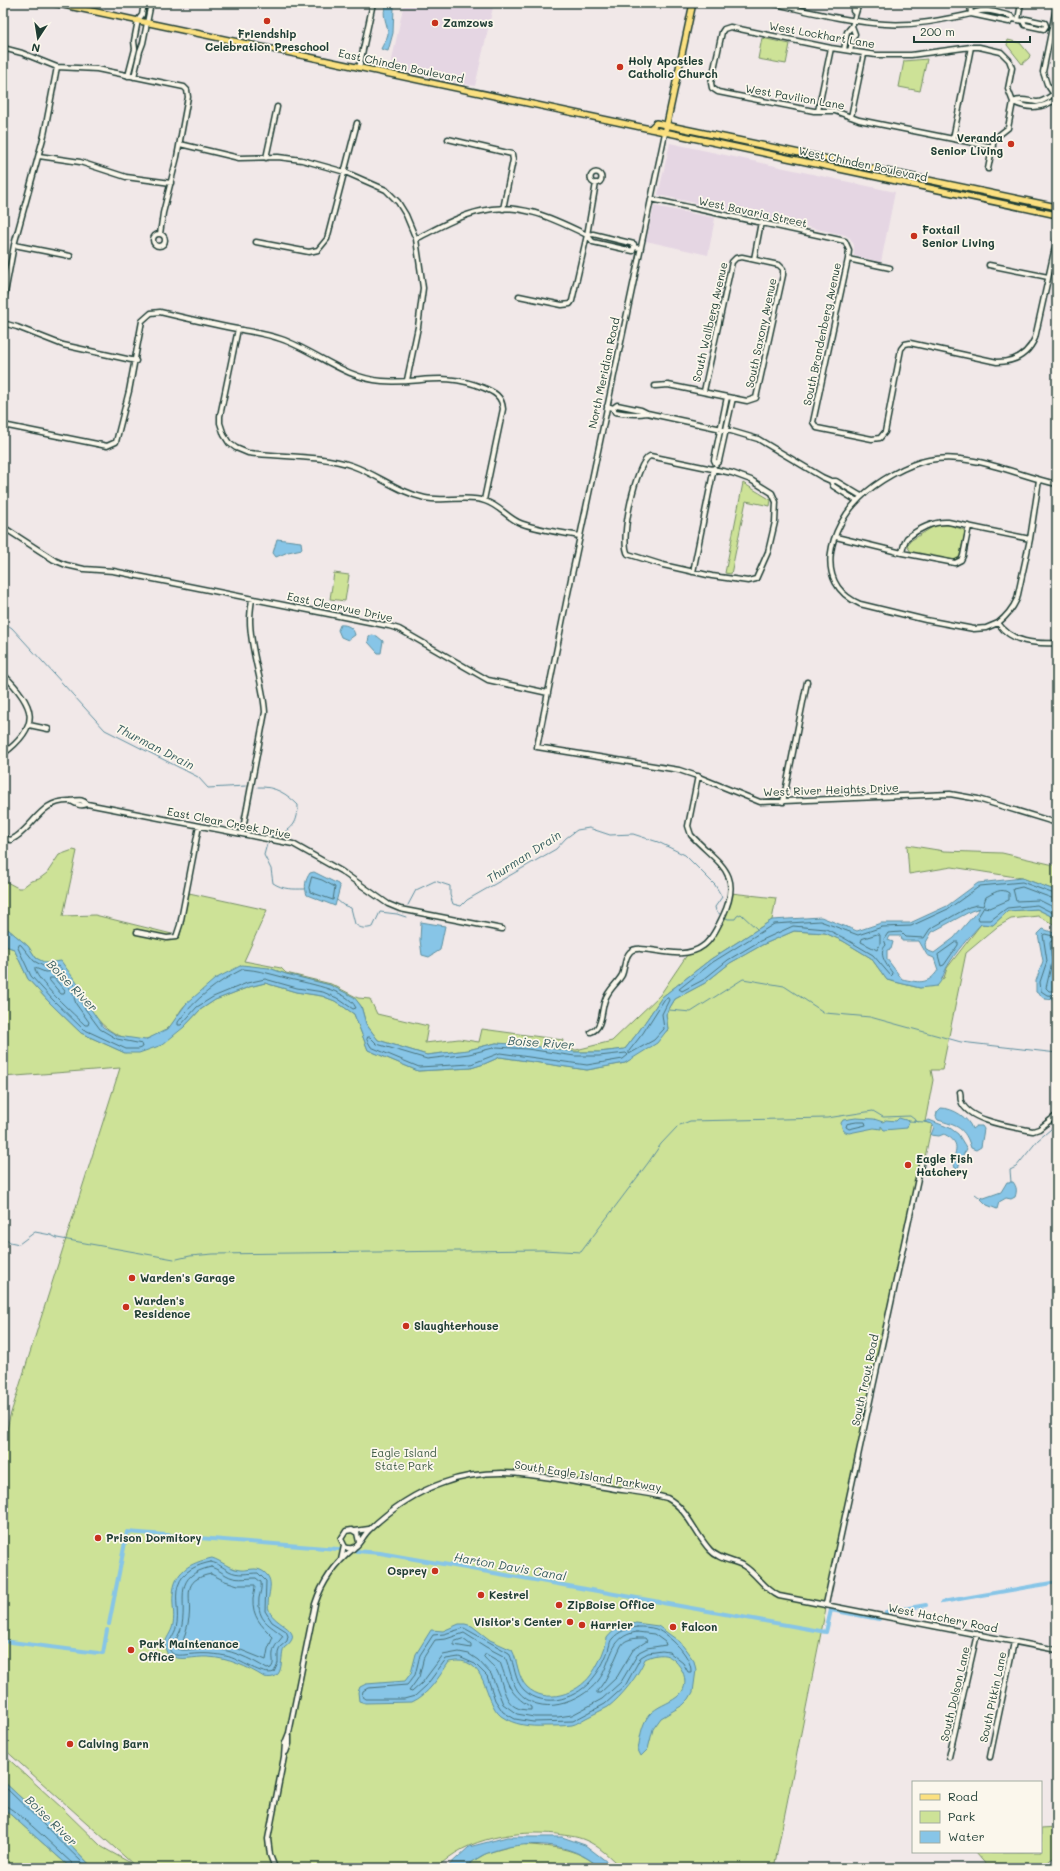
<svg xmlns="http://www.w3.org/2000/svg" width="1060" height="1871" viewBox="0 0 1060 1871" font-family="Mali,sans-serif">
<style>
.built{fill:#e5d6e3}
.green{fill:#cde297;stroke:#769066}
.water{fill:#87c5e7;stroke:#5d8f9f;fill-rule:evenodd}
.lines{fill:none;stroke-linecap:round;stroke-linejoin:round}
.shore{stroke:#49737c;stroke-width:1}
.stream{stroke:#5d8f9f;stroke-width:1}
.canal{stroke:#87c5e7;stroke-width:4}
.minor-casing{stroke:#1f3d34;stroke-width:7}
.major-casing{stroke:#1f3d34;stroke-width:8}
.minor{stroke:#fbf7ec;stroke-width:4}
.major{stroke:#fbe080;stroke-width:5}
.poi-dot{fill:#c8321e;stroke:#fbf7ec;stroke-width:1.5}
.labels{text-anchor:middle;stroke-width:3.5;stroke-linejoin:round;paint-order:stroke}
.poi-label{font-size:11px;font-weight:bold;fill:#1f3d34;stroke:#fbf7ec;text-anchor:start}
.street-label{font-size:11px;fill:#1f3d34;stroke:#fbf7ec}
.park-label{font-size:11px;fill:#425e48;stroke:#fbf7ec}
.water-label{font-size:12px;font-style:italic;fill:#395f61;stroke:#fbf7ec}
</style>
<rect width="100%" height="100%" fill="#f1e8e8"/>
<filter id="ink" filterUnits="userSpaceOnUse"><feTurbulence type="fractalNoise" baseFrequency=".025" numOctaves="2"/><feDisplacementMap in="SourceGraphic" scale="8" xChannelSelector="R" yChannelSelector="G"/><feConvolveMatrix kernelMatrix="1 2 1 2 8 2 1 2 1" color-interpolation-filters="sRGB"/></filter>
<g filter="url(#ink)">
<!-- built -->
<path class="built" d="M404,3h90l-19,83 -85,-17z
M670,143l225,49 -14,70 -27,-6v-11l-4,-7 -5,-3 -187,-40z
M654,206l61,12 -7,37 -62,-14z"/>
<!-- green -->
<path class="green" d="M762,38l28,6 -4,20 -28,-5z
M1008,40l12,3 10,12 -1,3 -7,6 -15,-19z
M927,59l-7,32 -21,-4 5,-26z
M743,483l28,17 -1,6 -24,-5 -15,73 -6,-1z
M936,525h14l14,5 1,3 -6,26 -5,2 -43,-9 -4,-6 3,-5z
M334,573l15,2 -4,26 -15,-2z
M907,845l37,6 58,2 52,12 3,3v23l-35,-13 -70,-11 -43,7z
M73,850l4,1 -14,65 32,-1 85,21 9,-43 78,17 -23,51 37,7 5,5 45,11 27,14 12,1 7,15 51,12 -3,17 34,-4 20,3 3,-13 81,11 -2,8 15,2 36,-9 48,-46 27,-40 12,-4 8,-6 15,-27 9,-25 45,5 -4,22 -61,39 -49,38 -23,34 -14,18 -26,3h-24l-79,-9 -28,7 -41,5 -49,-15 -12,-16 -5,-18 -7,-8 -24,-13 -44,-11 -17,-6c-26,12 -56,21 -81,35 -9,5 -12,20 -21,26 -37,28 -76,-4 -87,-42l-44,-29 -8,-12 -25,-21v-45l15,8h4l9,-7 8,-2 8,-6 12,-18z
M1037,909l20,10v7l-19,-10 -27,3 -14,8 -31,26 -24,117h-11l2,10 -8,42 7,2 -8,38h-3l-50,224 3,1 -36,161 -64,320h-153c-10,-10 -23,-23 -36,-28 -9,-4 -18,-4 -28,-6 -39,-4 -91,3 -120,34h-344l-31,-32 -59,-55v-27l59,54 40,39 32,18 -131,-117v-299l7,-33 110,-348 -117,9v-132l11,4 14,30 22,24 31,30 44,20 59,-26 16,-17 15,-10 34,-13 16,-4 31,9 26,4 13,5 19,13 14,36 50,21 53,-3 13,-4 16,-7 87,13 38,-7 43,-33 -2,-16 9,-15 30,-16 25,-20 32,-18 32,-14 31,2 18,8 28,17 16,22 33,8 24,-10 3,-10 34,-44 12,1 15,-14z
M3,1808l68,60h-68z
M1057,1828v28l-20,12h-48l-14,-16h66v-23z
M519,1844c31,3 57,2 81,24h-139l26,-15z"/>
<!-- water -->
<path class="water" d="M391,3l3,4 -1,26 -5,18 -7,-2c2,-5 6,-10 7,-15 0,-11 -8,-20 -1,-30z
M277,539l24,3 1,7 -14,3 -12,5 -3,-4z
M340,625c7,-1 14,3 15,10l-7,5 -7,-3 -3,-7z
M372,635l5,1 6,5 -2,12h-3l-10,-11 1,-5z
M314,872l24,12 2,3 -5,19 -28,-11c-3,-8 -2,-15 3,-22z
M1022,878l35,13v28l-20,-10 -29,2 -15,14 -12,-1c-12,13 -25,27 -34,43 -4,7 -4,13 -10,19l-17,2 -33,-8 -16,-22 -28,-17 -18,-8 -31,-2 -32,14 -32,18 -25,20 -30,16 -9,15 2,15 -11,14 -32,20 -38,7 -87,-13 -16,7 -13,4 -53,3 -50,-21 -14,-36 -19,-13 -13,-5 -26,-4 -31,-9 -16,4 -34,13 -15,10 -16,17 -22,18 -23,8h-14l-44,-20 -31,-30 -22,-24 -14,-30 -11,-4v-20l25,21 8,12 10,5 15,-2 19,26 4,12 19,28 15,9 27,4 23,-11 18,-25 29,-25 27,-14 27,3 17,6 44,11 24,12 7,9 5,18 12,16 49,15 41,-5 28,-7 32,2 47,7h24l26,-3 14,-18 23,-34 49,-38 61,-39 49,-3 36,14 24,-8h29l37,-17 31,-23zM980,908l-26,30 -20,15 -8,-3 -1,-6 7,-12 39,-21zM890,936h11l1,5h17l8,14 7,3 4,12c-10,16 -21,12 -36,9l-15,-20v-9l4,-1 2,-7 -5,-2z
M421,922l24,4 -5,24 -11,7 -7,-2 -2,-15z
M1043,929l14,5v66l-12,-1 -9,-7v-11l7,-20 -5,-27z
M941,1108c12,0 28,10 31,21l4,-3h6l2,3 -3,18 -5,3 -5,-2c-6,-21 -14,-22 -33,-28l-2,-3 1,-5z
M856,1118l18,1 9,3 3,-2 10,1 3,-3 10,3 -2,7 -23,2 -3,-4v3l-7,-1 -25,5c-6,-1 -7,-4 -8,-10l2,-3z
M929,1120l21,8 8,6 9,15 -6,9 -3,11 -3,-1c-5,-15 11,-23 -11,-34l-5,2 -8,-1 3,-8 -2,-3 -8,-2z
M1007,1182h6c4,5 4,9 2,15l-4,2 -5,-1 -7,4 -2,7 -10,-4 -8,-8 5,1 17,-6z
M212,1558c10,3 17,11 28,12 8,1 16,-4 24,2 13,10 1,25 5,38 5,16 39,20 15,38 -5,13 2,33 -20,29 -16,-10 -36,-19 -56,-20 -14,-1 -27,5 -40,-2 -8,-15 3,-18 5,-31 2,-10 -1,-19 0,-29 1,-24 17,-32 39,-37z
M636,1623l22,3 22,16 14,19 2,9 -3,22 -4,7 -6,6 -22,13 -8,11 -5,20 -7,7 -3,-6c2,-11 3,-25 11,-35 8,-9 19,-11 28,-18 16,-12 5,-34 -9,-41 -7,-3 -17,0 -23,3 -7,17 -23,37 -37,48 -7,4 -15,7 -22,11 -4,2 -9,6 -14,7 -8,1 -18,1 -27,1 -15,1 -31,-1 -44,-10 -18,-14 -13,-63 -52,-54 -10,15 -21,33 -37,40l-47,1 -6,-2 -1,-9 2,-5 6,-3 39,-3 6,-8 5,-19 15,-24 12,1 16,-7h6l7,2 18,14 22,10c6,11 5,27 15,37 19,18 50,7 64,-12 6,-8 11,-19 14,-28 1,-3 1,-6 2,-9 7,-10 18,-13 29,-15z
M3,1781l59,55 31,32h-22l-68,-60z
M507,1837h55l23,8 30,23h-15c-28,-27 -77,-29 -112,-15 -10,3 -17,12 -27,15 -4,1 -11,0 -15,0l23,-21z"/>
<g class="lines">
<!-- shore -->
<path class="shore" d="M312,877l10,3 13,7 -2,13 -23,-8 -1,-4z
M1057,895l-35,-13 -42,4 -32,23 -37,17 -29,1 -24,8 -38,-14 -46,3 -61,38 -34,27 3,2 21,-11 25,-20 32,-19 33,-15 33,3 18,9 29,17 18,21 2,-2c-6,-9 -16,-20 -7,-29l-2,-6 4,-6 13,-1 5,5 18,1 6,-9 39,-22 8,-2 6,1 3,-9c8,-4 15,-10 23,-4v7l-19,8 -6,-1 -6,10 1,3h12l16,-12 30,-3 20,10
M1057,900l-35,-13 -9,2 3,12 23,-1 18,9
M878,934l2,1v9l-3,6 -16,-8 1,-3z
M1057,937l-12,-3 -2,1 4,26 -7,21 1,9 6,4 10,1
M956,942h2v3l-14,20 -3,1 -3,-11z
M1057,942l-6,-1 -1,2 2,19 -6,26 3,3h8
M21,945l13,16 11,6 14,-1 18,23 3,12 6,9 14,19 17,10 25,5 1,3 -5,2h-12l-43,-20 -30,-29 -22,-24 -13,-28 1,-3z
M35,968l10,4 12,-1 15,20 4,13 13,18 -1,3h-3c-8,-8 -53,-48 -50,-57z
M243,969c15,1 28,5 43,9 18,5 62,11 70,30l-3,1 -16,-11 -14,-6 -26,-4 -32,-9 -18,4 -34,14 -16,10 -16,18h-3v-3c17,-23 39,-40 65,-53z
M50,978h4l11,13 -1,3h-3l-11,-13z
M668,998l1,2 -7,14 2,15 -10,11 -25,14v-3l14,-18 21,-33z
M368,1037h2l7,7 50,15 42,-5 28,-7 30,2 48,7h24l27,-3 2,2 -5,4 -36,6 -87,-12 -29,11 -52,3 -48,-20 -4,-7z
M857,1122h8l1,3 -17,4 -3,-2 1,-3z
M211,1562c8,2 11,5 18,9 9,5 19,2 29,2l8,8 -1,30 7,11 14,9 2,5 -1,5 -7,6 -2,6v10l-4,9c-11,5 -34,-13 -48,-16 -15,-3 -27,-3 -42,-1 -4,0 -9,1 -12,-2 -8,-8 2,-17 4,-25 4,-14 -2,-29 2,-42 5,-16 19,-21 33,-24z
M211,1567c6,2 10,5 15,8 10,6 19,3 30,3l5,4c1,6 -1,11 -2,16 -2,24 11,26 24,38 -4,6 -9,9 -10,17 -1,6 2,10 -2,15l-4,1c-17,-11 -38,-20 -58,-21 -11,-1 -25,5 -34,0 -2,-7 6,-15 7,-23 5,-28 -10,-49 29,-58z
M211,1574l14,7 13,4h17c0,4 -1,8 -2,13 -1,19 8,27 20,39l-5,12 -2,11 -35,-14 -22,-4 -26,1c1,-8 5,-16 6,-25 3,-22 -9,-38 22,-44z
M637,1627c6,0 13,0 19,2 13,6 36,27 35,43h-3l-5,-9 -14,-11 -7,-1 -14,2 -7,4 -16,29 -20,18 -32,17 -40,1 -18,-3 -12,-7 -8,-12 -8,-24 -12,-12 -16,-7 -13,2 -20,27 -11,10 -11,3h-38l-4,-3 1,-5 5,-3 39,-3 8,-10 5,-20 13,-20 11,-1 20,-6 45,25c6,12 5,27 15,37 21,20 55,8 70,-13 6,-7 13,-21 15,-30 1,-3 1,-6 3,-8 7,-8 15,-10 25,-12z
M637,1632l17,2 11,8 1,3 -19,3 -8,4 -18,30 -19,17 -30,16 -14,2h-24l-17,-3 -14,-10 -12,-30 -13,-14 -9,-6 -10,-2 -16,3 -21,28 -10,9 -3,-1 10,-14 5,-20 11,-17 11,-1 18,-6 22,14 19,10c5,11 6,24 13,34 21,27 62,12 80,-10 15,-19 10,-45 39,-49z
M637,1638h8l2,3 -14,9 -16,27 -17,16h-3v-2c12,-13 16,-29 24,-45 3,-6 10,-7 16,-8z
M463,1639l8,6v3l-17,-3v-3z
M486,1654l14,8c8,22 9,32 31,45v3c-28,1 -25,-21 -34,-39 -3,-5 -9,-9 -13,-14z
M3,1785l85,83
M3,1805c11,1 57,48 69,58l1,5"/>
<!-- stream -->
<path class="stream" d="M3,622l9,6 93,102 93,47 10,11 38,-2
M258,787c17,-1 29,7 40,18 0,21 -8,27 -27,31
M267,844l-3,11 7,14 2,14c11,7 19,6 32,6
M337,900l6,5 8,3 4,16c6,5 10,5 18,3l7,-15 17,2 9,3
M408,905l8,-15 19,-9 15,5v9l3,9 8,2 6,-6 89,-51 10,-11 11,-8 12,-2 21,7 23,-1 25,8 27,13 30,30 7,12 -7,10 1,4 5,4
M724,917l4,2h7l2,-3 4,-2 16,15
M669,1010l22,2 52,-33 41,7 41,27 45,4 91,25 96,11
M909,1121l15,1
M680,1125l10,-4 137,-3 46,-7 10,6 27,-1 8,6
M958,1169v4
M1011,1182l-1,-12 6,-3 22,-27 19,-16
M975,1194l4,3
M3,1236l7,6 9,2 16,-12 16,3 6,3 117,21
M177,1259l13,-3 23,-2 329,-4 39,2 67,-89 13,-19 16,-17"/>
<!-- canal -->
<path class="canal" d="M199,1538l139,11
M356,1551l24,2 280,49
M942,1602l115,-20
M663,1603l163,29 5,-22 48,9
M886,1612l40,-7
M109,1624l18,-92 52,4
M3,1641l95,12
M101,1653h2l4,-23"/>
<!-- minor casing -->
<g class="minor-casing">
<path id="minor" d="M771,3c37,8 76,19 114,21 29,2 57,-4 86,-10l-1,-11
M854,3l-1,8 2,2
M1057,3l-14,69 4,12 10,15
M1013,19l-4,3 -38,-8c12,-7 27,-1 40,2l2,3 10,2 3,-2 19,4 1,3 -2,3 -19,-4 -2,-4
M1018,20l3,-17
M3,48l19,5 35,14 40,2 87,18 3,3 1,7 -11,60 -14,56 -3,21
M844,50l3,-18 5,-6 7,-23
M850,51l3,-13 2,-4 -3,-8
M359,68l14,-65
M128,76l7,-27 -1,-8 4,-21 4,-5 2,-12
M134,77l6,-26 3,-8 8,-40
M1013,102c17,8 29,6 44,-3
M1013,102c8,-4 15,-1 23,0 6,1 13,-5 18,-8
M818,111l13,-63
M851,117l13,-63
M665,133l-98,465 -30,149 142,23 15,5 66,27 190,-8 28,5 79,24
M448,139l64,15 1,6 -10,49
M953,139l18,-92
M180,144l59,14 39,-1 24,3 43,12 41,18 12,12 8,13 10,24 7,49 -5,39 -11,53
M39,156l41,6 46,15 45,6
M266,158l11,-51
M988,169l6,-30 14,-11 5,-26 -5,-13 4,-21 -3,-8 -8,-8 -22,-5h-8l-60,8h-35l-45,-7 -101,-21 -6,2 -2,3 -11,51 1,5 6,4 96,19h21l24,9 134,27
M590.5 178a5.5 5.5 0 1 1 11 0a5.5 5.5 0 1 1-11 0Z
M651,199l194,42 4,9 -1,9 -35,163 4,6 55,11 8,-1 5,-6 16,-83 4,-5 5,-1 87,19c18,0 31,-8 38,-24l22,-100
M153 240a6 6 0 1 1 12 0a6 6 0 1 1-12 0Z
M416,239c20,-10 42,-23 65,-28 38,-10 73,8 106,24
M256,242l53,10 9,-2 9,-11 30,-116
M14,245l56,11
M634,247v-3l-41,-10 -6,1 6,7 40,9 1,-4 6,1
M754,259l7,-37
M848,259l42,9
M989,265l59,12
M519,296l43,9 8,-1 2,-3 15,-66 9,-52
M3,304l11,-59 30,-110 13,-68
M3,323l14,4 46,18 73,16
M238,329l-18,87v7l4,12 5,8 7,5 12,5c33,4 74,2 105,13 25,9 45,26 72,32 19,4 43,-3 60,3 13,4 21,15 33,21 18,8 42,10 62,14
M655,386l13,-1 79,16 9,-3 27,-123v-6l-4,-4 -37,-8 -6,1 -4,4 -28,129
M727,397l-13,63 2,4 3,-3 14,-63
M607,406l6,2 2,4c11,2 21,3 32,1l-6,-3 -24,-5 -4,3
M647,413l84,18 27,8 64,38 9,4h5l25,15
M3,425l104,21 9,-4 13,-51 13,-70 9,-8 9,-1c25,6 51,12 77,17 15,3 30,5 44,10 35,12 63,39 101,42 39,3 61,-10 102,7 10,4 18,8 19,21l-19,91
M650,456l82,17 19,7 21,13 4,9 -1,20 -7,30 -12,27 -8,2 -36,-5 -49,-11 -35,-11c-9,-12 8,-93 22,-98z
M831,481l2,5 24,15
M1057,484c-42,-9 -84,-32 -128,-24 -22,4 -53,22 -69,38 -30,29 -48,85 0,106l66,16 48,9 12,-1 12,-5c14,20 37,21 59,20
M3,527l51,33 12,5 18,4 29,2 276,55 10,3 89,51 60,13
M836,537l66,16 53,10 6,-3 2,-4 6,-30
M902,553c1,-5 2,-11 5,-15 11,-9 27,-17 41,-16l82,17
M693,572l21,-104
M998,623c9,-7 14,-13 19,-24l13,-60 9,-59
M3,674c32,32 39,51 0,80
M29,725l19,4
M783,802l24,-120
M87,804l206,40 48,27 47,33 12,5 102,20
M242,834l23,-122c-2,-31 -15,-61 -15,-92 0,-7 1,-14 2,-21
M3,838l8,2 5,-3c20,-14 26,-37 54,-36 7,0 12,-3 17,3 -6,3 -11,0 -16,-3
M137,932l30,6 9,-1 4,-12 19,-99
M591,1032c12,-4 10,-22 14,-32 3,-10 12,-16 17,-25 3,-7 2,-17 8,-23 10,-11 50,12 73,-6 9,-6 15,-20 20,-30 21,-44 -5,-52 -32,-81l-3,-9 10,-50
M960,1092c1,3 0,7 1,9 7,21 54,26 72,30l6,-2 18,-14
M355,1531l14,-2
M359,1542l-2,-9 -5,-3 -6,1 -5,8 4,8c13,6 16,-10 24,-17 22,-21 45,-37 74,-47 55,-20 105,-5 161,4 21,4 42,5 63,11 20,10 28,36 43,52 9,10 23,10 34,16 13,8 20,23 35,30l278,54
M341,1560l3,-14
M826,1604l96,-444
M286,1752l3,-8v-9
M949,1757l28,-123
M990,1757l24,-115
M275,1868l-5,-13 -2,-16 16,-82 1,-14 4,-10 26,-129c7,-22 21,-41 39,-56"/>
</g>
<!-- major casing -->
<g class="major-casing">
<path id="major" d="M54,3l1003,212
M650,129l6,-6 401,84
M665,133l28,-130"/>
</g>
<!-- minor -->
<use href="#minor" class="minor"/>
<!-- major -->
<use href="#major" class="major"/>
</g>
</g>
<!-- markers -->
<g class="poi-dot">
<circle cx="267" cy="21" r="4"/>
<circle cx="435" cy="23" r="4"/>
<circle cx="620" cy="67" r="4"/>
<circle cx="1011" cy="144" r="4"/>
<circle cx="914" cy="236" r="4"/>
<circle cx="908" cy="1165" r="4"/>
<circle cx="132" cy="1278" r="4"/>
<circle cx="126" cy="1307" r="4"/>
<circle cx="406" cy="1326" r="4"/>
<circle cx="98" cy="1538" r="4"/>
<circle cx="435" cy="1571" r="4"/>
<circle cx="481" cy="1595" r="4"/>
<circle cx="559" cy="1605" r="4"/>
<circle cx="570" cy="1622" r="4"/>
<circle cx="582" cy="1625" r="4"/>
<circle cx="673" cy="1627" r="4"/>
<circle cx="131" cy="1650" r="4"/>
<circle cx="70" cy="1744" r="4"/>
</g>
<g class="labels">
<!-- poi labels -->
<g class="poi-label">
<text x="443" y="27">Zamzows</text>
<text x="267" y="38" text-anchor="middle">Friendship<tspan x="267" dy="13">Celebration Preschool</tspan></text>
<text x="628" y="65">Holy Apostles<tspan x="628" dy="13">Catholic Church</tspan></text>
<text x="1003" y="142" text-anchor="end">Veranda<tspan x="1003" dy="13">Senior Living</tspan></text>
<text x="922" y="234">Foxtail<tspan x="922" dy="13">Senior Living</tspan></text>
<text x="916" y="1163">Eagle Fish<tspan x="916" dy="13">Hatchery</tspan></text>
<text x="140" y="1282">Warden's Garage</text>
<text x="134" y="1305">Warden's<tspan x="134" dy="13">Residence</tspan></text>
<text x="414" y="1330">Slaughterhouse</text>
<text x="106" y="1542">Prison Dormitory</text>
<text x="427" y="1575" text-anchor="end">Osprey</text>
<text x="489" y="1599">Kestrel</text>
<text x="567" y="1609">ZipBoise Office</text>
<text x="562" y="1626" text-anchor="end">Visitor's Center</text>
<text x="590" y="1629">Harrier</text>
<text x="681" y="1631">Falcon</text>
<text x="139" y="1648">Park Maintenance<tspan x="139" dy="13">Office</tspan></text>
<text x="78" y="1748">Calving Barn</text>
</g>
<!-- street labels -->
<g class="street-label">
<text transform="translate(822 35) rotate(10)" y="4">West Lockhart Lane</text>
<text transform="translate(401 66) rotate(12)" y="4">East Chinden Boulevard</text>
<text transform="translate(795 97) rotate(10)" y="4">West Pavilion Lane</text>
<text transform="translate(863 164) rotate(12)" y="4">West Chinden Boulevard</text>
<text transform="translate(753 212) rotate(12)" y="4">West Bavaria Street</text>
<text transform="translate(710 322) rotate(-77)" y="4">South Wallberg Avenue</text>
<text transform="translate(761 333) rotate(-78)" y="4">South Saxony Avenue</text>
<text transform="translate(822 334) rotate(-78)" y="4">South Brandenberg Avenue</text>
<text transform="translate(604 373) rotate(-78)" y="4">North Meridian Road</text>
<text transform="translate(340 607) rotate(12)" y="4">East Clearvue Drive</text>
<text transform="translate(831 790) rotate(-2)" y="4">West River Heights Drive</text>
<text transform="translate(229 823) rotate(11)" y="4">East Clear Creek Drive</text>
<text transform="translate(865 1380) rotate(-78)" y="4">South Trout Road</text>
<text transform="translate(588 1476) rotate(9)" y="4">South Eagle Island Parkway</text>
<text transform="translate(943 1618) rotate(11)" y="4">West Hatchery Road</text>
<text transform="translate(955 1694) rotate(-77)" y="4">South Dolson Lane</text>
<text transform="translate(993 1697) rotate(-78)" y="4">South Pitkin Lane</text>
</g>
<!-- park labels -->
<g class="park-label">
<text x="404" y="1457">Eagle Island<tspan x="404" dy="13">State Park</tspan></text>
</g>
<!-- water labels -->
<g class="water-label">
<text transform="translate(155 747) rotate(27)" y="4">Thurman Drain</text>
<text transform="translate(524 857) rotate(-33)" y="4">Thurman Drain</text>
<text transform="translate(72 986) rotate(46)" y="4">Boise River</text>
<text transform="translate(541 1043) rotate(4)" y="4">Boise River</text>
<text transform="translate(510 1567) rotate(10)" y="4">Harton Davis Canal</text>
<text transform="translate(51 1821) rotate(44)" y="4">Boise River</text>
</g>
</g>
<!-- margin -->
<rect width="1060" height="1871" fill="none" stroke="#fbf7ec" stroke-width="16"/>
<rect x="8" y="8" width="1044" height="1855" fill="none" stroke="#1f3d34" stroke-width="1.5" filter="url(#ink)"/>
<!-- legend -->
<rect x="912" y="1781" width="130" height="72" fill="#fbf7ec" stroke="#a3ada2"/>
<rect x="920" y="1794" width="20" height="6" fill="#fbe080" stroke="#a3ada2"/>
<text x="948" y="1801" font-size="12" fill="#1f3d34">Road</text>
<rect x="920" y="1811" width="20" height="12" fill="#cde297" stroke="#a3ada2"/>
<text x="948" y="1821" font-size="12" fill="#1f3d34">Park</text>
<rect x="920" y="1831" width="20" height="12" fill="#87c5e7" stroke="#a3ada2"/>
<text x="948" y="1841" font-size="12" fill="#1f3d34">Water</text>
<!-- north arrow -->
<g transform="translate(38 38) rotate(192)" stroke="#fbf7ec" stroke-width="3" paint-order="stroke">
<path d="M0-3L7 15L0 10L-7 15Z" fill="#1f3d34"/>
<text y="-6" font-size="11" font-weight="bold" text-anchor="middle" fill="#1f3d34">N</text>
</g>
<!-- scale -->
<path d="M914 36v6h116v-6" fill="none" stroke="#1f3d34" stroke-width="2"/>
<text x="920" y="36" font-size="12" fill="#1f3d34" stroke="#fbf7ec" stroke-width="3" paint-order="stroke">200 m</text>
</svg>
